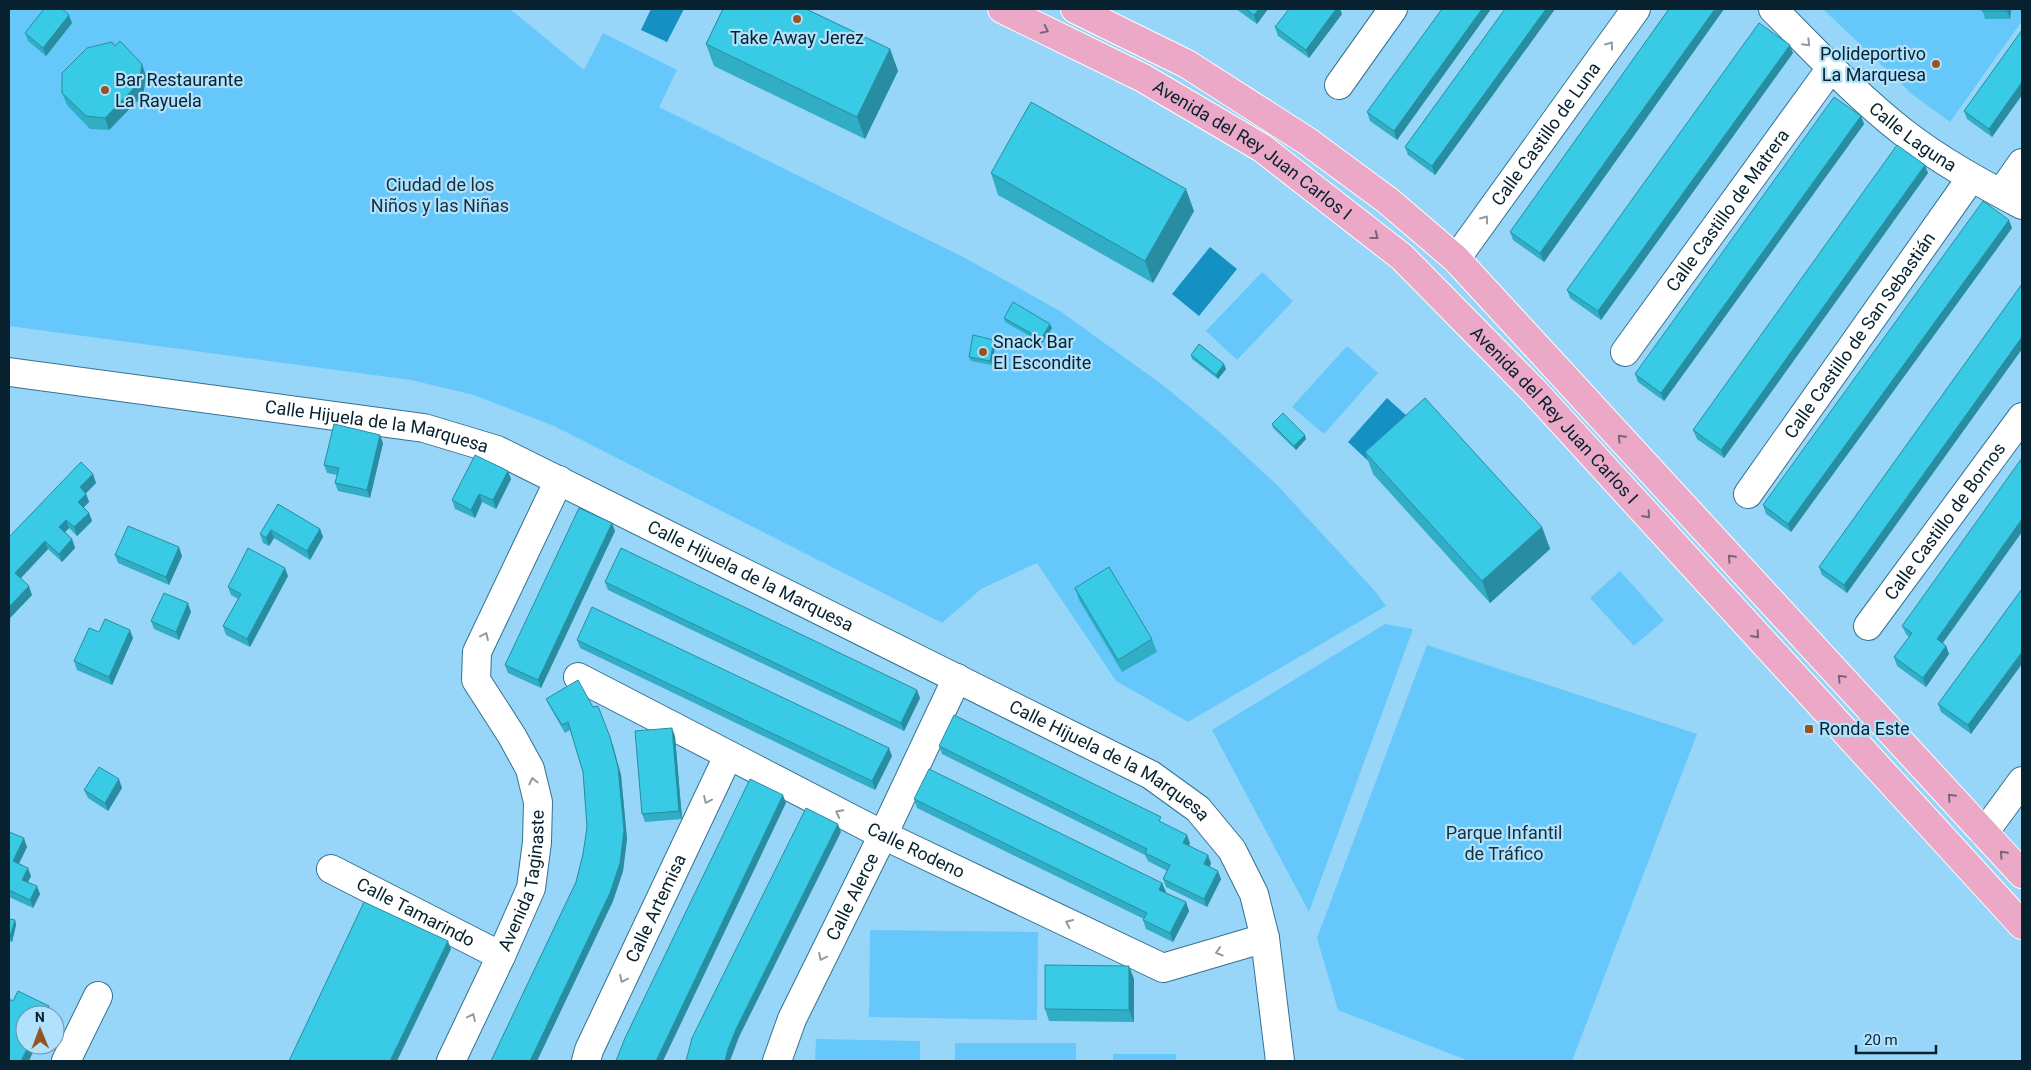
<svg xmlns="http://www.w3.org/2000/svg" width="2031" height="1070" viewBox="0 0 2031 1070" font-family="Roboto,sans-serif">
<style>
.green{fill:#66c8fa}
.water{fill:#1490c2}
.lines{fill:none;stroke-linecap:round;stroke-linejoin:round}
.street-casing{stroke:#357291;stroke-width:30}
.secondary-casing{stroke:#357291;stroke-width:30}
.primary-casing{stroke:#fff;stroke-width:30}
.street{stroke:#fff;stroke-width:28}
.secondary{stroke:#fff;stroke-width:28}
.primary{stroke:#eba9c7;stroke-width:28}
.wall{fill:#31aec5}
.shaded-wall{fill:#288da0}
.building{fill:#39cae5;stroke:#288da0}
.oneway{stroke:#79657a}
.oneway2{stroke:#8f9ba1}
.poi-dot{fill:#975423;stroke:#b0e1fd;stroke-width:2}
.labels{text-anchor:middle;stroke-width:4.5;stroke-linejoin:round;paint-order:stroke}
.poi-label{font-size:18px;fill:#07212e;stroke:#b0e1fd;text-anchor:start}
.street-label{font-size:18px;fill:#07212e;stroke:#b0e1fd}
.park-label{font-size:18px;fill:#172e3b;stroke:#b0e1fd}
</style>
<rect width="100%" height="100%" fill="#97d6f8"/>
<!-- green -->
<path class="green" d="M9,9h501l74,61 19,-37 74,37 -18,37 306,151 95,53 104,75 58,48 56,52 97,105 11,15 -198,116 -72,-41 -79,-118 -56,26 -39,34 -388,-197 -80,-31 -63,-15 -402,-54z
M1823,9h199v12l-72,101 -37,-27z
M1262,272l31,29 -56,59 -31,-29z
M1347,346l31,27 -54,61 -32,-27z
M1620,571l44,49 -30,26 -44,-48z
M1385,624l28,5 -104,283 -97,-182z
M1427,645l270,89 -125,327h-103l-131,-51 -21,-72z
M870,930l168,2 -1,88 -168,-3z
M816,1039l104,2v20h-105z
M955,1043h121v18h-121z
M1113,1054h63v7h-63z"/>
<!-- water -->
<path class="water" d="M651,9h33l-17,33 -26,-12z
M1210,247l27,22 -38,47 -27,-22z
M1387,398l31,28 -40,44 -30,-28z"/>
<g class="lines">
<!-- street casing -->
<g class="street-casing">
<g id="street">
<path id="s1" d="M1773,9c42,42 83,86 130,123 37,29 78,51 119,73"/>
<path d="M1339,85l54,-76"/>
<path d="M2001,193l21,-30"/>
<path id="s2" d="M1456,259l180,-250"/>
<path id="s3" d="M1625,352l206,-284"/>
<path id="s4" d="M1748,494l223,-316"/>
<path id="s5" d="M1868,626l154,-209"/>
<path id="s6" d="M578,677l305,158 280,133 102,-30"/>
<path d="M1984,833l38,-52"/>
<path id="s7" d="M331,869l170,87"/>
<path d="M66,1061l32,-65"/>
<path id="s8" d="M451,1061l50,-105 30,-68 6,-46 1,-40 -8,-33 -18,-33 -36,-56 1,-28 82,-172"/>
<path id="s9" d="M586,1061l3,-11 139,-294"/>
<path id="s10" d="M777,1061l15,-42 91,-184 74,-157"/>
</g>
</g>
<!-- secondary casing -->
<g class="secondary-casing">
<g id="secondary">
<path id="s11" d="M9,372l415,56 73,22 654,325 47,34 34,41 22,44 11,44 15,123"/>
</g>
</g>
<!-- primary casing -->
<g class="primary-casing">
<g id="primary">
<path id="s12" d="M1002,9l141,69 119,70 140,109 132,134 488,534"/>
<path d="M1075,9l112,55 120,77 80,59 69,59 566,615"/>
</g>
</g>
<!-- street -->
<use href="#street" class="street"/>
<!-- secondary -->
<use href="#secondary" class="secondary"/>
<!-- primary -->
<use href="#primary" class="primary"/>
</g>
<!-- wall -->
<path class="wall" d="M722,9h84l84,40 8,22 -33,68 -151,-73 -8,-22 16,-34z
M1236,9h32l-11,15z
M1442,9h49l-94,131 -27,-19 -3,-9z
M1505,9h50l-120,166 -27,-20 -3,-8z
M1669,9h55l-180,253 -31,-22 -3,-8z
M1982,9h29l-1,10h-25z
M1342,14l-33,44 -31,-22 -3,-9z
M72,23l-26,33 -18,-15 -3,-8z
M2022,30v65l-30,42 -25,-18 -3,-8z
M1793,53l-192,267 -31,-22 -3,-8z
M146,76l-3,19 -34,35 -19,-1 -23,-24 -5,-12z
M1861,116l3,8 -200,277 -26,-19 -3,-8z
M991,173l203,38 -41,72 -155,-88z
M1928,173l-204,285 -27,-19 -4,-9z
M2012,228l-221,304 -25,-18 -3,-9z
M2022,284v65l-175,244 -25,-18 -3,-8z
M1004,318l48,10 -10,15 -37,-21z
M994,340l2,4 -5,21 -20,-4 -2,-4z
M1191,355l35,14 -8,10 -26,-20z
M1272,424l34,15 -10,11 -23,-22z
M383,443l-13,55 -32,-7 -3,-8 2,-8 -10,-2 -3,-8z
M1365,452l177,75 8,22 -60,54 -117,-129z
M93,474l3,9 -10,10 3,9 -5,5 5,6 3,8 -15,15 -8,-8 -4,4 7,7 3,9 -13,14 -14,-13 -27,29 11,17 -23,24v-82z
M511,479l-15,30 -14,-7 -7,16 -20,-9 -3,-9z
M278,504l42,25 3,8 -13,23 -36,-22 -5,8 -6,-3 -3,-9z
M615,531l-74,157 -33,-15 -3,-8z
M115,555l67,1 -13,29 -51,-22z
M288,576l-38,71 -24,-12 -3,-9 15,-27 -7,-4 -3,-8z
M605,582l315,116 -16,33 -296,-141z
M1075,588l77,51 5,13 -35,20 -43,-72z
M2022,589l-51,145 -30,-22 -3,-8z
M191,612l-12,28 -25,-11 -3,-8z
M1902,626l41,17 3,3 3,8 -23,33 -29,-21 -3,-9 15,-20 -3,-3z
M99,632l34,6 -21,47 -35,-15 -3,-9z
M577,640l315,116 -17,34 -295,-142z
M546,699l67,46 8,30 6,64 -4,32 -10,30 -76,160h-46l85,-179 7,-28 4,-27 -4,-55 -13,-42 -5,3 -15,-26z
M675,736l7,83 -37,3 -3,-8z
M939,746l225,77 26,20 -1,2 22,18 -1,4 11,12 -14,28 -41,-20 -3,-8 4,-8 -19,-10 -3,-6 -203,-101z
M122,788l-14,23 -20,-13 -4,-8z
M914,799l248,84 3,9 21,10 3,9 -16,31 -27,-13 -3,-9 1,-1 -227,-111z
M9,832l18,15 -8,17 12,12 -3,6 12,12 -7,14 -24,-11z
M9,919l6,1 1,5 -4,17 -3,-1z
M1134,979v43l-85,-1 -4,-12z"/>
<!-- shaded-wall -->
<path class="shaded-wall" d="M1259,9h9l-11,15 -3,-9z
M1336,9h4l2,5 -33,44 -3,-8z
M1482,9h9l-94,131 -3,-9z
M1546,9h9l-120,166 -3,-9z
M1715,9h9l-180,253 -4,-9z
M2007,9h4l-1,10 -3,-8z
M69,15l3,8 -26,33 -3,-8z
M1790,45l3,8 -192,267 -3,-9z
M890,49l8,22 -33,68 -8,-22z
M142,64l4,12 -3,19 -34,35 -4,-12z
M2022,82v13l-30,42 -3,-8z
M1861,116l3,8 -200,277 -3,-8z
M1925,165l3,8 -204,285 -3,-8z
M1186,189l8,22 -41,72 -8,-22z
M2009,220l3,8 -221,304 -3,-8z
M1050,324l2,4 -10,15 -1,-4z
M2022,337v12l-175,244 -3,-8z
M994,340l2,4 -5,21 -1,-4z
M1224,364l2,5 -8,10 -2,-4z
M380,435l3,8 -13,55 -3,-8z
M1305,435l1,4 -10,11 -2,-4z
M508,471l3,8 -15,30 -3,-9z
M93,474l3,9 -13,13 -3,-9z
M86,494l3,8 -8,8 -3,-8z
M479,494l3,8 -7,16 -4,-8z
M89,513l3,8 -15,15 -3,-9z
M2022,519v13l-82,115 -3,-8z
M66,520l3,8 -7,7 -3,-8z
M612,523l3,8 -74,157 -3,-8z
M1542,527l8,22 -60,54 -8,-22z
M320,529l3,8 -13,23 -3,-9z
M271,530l3,8 -5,8 -3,-8z
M72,539l3,9 -13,14 -3,-8z
M45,541l3,8 -30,32 -3,-8z
M179,547l3,9 -13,29 -3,-8z
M285,568l3,8 -38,71 -3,-8z
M29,586l3,9 -23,24v-12z
M188,603l3,9 -12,28 -3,-8z
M130,630l3,8 -21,47 -3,-8z
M1946,646l3,8 -23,33 -3,-9z
M2022,652v12l-51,70 -3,-9z
M917,690l3,8 -16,33 -3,-8z
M672,728l3,8 7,83 -3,-8z
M610,737l11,38 6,64 -4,32 -10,30 -76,160h-7l80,-168z
M889,748l3,8 -17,34 -3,-9z
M119,779l3,9 -14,23 -3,-8z
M783,795l3,8 -123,258h-7z
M838,824l3,8 -102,205 -9,24h-5l3,-12 8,-20z
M1187,835l3,8 -4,8 -3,-8z
M24,838l3,9 -11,22 -3,-8z
M1208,855l3,8 -4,9 -3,-8z
M28,868l3,8 -6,12 -3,-8z
M1218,871l3,8 -14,28 -3,-8z
M1162,883l4,9 -4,6 -3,-8z
M37,886l3,8 -7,14 -3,-8z
M1186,902l3,9 -16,31 -3,-9z
M15,920l1,5 -4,17 -2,-5z
M448,941l3,8 -54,112h-7z
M1129,966l5,13v43l-5,-12z
M49,1006l3,8 -1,1h-7z
M29,1045h7l-7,16h-8z"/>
<!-- building -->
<path class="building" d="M44,9h18l7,6 -26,33 -18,-15z
M723,9h83l84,40 -33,68 -151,-73z
M1245,9h14l-5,6z
M1289,9h47l-30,41 -31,-23z
M1442,9h40l-88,122 -27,-19z
M1505,9h41l-114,157 -27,-19z
M1669,9h46l-175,244 -30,-21z
M1982,9h25v2h-25z
M1759,23l31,22 -192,266 -31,-21z
M2022,30v52l-33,47 -25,-18z
M120,41l22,23 -3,19 -34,35 -19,-2 -24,-23v-20l25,-25 25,-6 3,4z
M1834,97l27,19 -200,277 -26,-19z
M1031,102l155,87 -41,72 -154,-88z
M1897,145l28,20 -204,285 -28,-20z
M1983,201l26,19 -221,304 -25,-19z
M2022,284v53l-178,248 -25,-18z
M1013,302l37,22 -9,15 -37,-21z
M973,335l21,5 -4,21 -21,-4z
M1199,344l25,20 -8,11 -25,-20z
M1425,398l117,129 -60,54 -117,-129z
M1283,413l22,22 -11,11 -22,-22z
M334,424l46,11 -13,55 -32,-7 4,-15 -15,-3z
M475,455l33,16 -15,29 -14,-6 -8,16 -19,-10z
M2022,458v61l-85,120 9,7 -23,32 -29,-21 18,-24 -10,-7z
M81,462l12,12 -13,13 6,7 -8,8 11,11 -15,14 -8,-7 -7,7 13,12 -13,15 -14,-13 -30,32 14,13 -20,21v-70z
M278,504l42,25 -13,22 -36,-21 -5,8 -6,-4z
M579,508l33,15 -74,157 -33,-15z
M128,526l51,21 -13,30 -51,-22z
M248,548l37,20 -38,71 -24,-13 18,-32 -13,-7z
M621,548l296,142 -16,33 -296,-141z
M1109,567l43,72 -34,21 -43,-72z
M2022,589v63l-54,73 -30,-21z
M164,593l24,10 -12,29 -25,-11z
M592,607l297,141 -17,33 -295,-141z
M105,619l25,11 -21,47 -35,-16 15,-33 10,4z
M578,680l15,27 5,-1 12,31 8,30 6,63 -4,33 -10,30 -80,168h-39l85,-179 7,-28 4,-27 -4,-55 -15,-50 -6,3 -16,-26z
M954,715l207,102 -2,4 28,14 -4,8 25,12 -4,9 14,7 -14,28 -41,-20 7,-14 -25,-12 2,-4 -208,-103z
M672,728l7,83 -37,3 -7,-83z
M99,767l20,12 -14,24 -21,-13z
M929,769l233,114 -3,7 27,12 -16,31 -27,-13 4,-7 -233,-114z
M750,779l33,16 -127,266h-40l9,-23z
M806,808l32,16 -102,205 -8,20 -3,12h-39l6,-23z
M9,832l15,6 -11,23 15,7 -6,12 15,6 -7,14 -21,-10z
M364,902l84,39 -58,120h-101z
M9,919l6,1 -5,17h-1z
M1045,965l84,1v44l-84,-1z
M18,991l31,15 -5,9h-19v30h4l-8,16h-12v-62l4,2z"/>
<!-- one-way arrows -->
<defs><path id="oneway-chevron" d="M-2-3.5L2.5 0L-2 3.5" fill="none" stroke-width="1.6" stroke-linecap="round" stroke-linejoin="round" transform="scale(1.25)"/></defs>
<g class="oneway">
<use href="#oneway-chevron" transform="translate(1045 30) rotate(26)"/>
<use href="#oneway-chevron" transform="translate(1375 236) rotate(38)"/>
<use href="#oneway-chevron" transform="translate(1621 438) rotate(-133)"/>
<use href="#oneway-chevron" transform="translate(1647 515) rotate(48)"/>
<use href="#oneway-chevron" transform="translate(1731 558) rotate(-133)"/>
<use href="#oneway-chevron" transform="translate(1756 635) rotate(48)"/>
<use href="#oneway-chevron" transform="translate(1841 678) rotate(-133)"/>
<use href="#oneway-chevron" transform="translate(1951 797) rotate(-133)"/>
<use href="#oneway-chevron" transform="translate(2003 854) rotate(-133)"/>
</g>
<g class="oneway2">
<use href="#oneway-chevron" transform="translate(1807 43) rotate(45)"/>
<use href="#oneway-chevron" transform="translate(1610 45) rotate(-54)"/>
<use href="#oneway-chevron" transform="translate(1485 219) rotate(-54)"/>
<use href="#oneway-chevron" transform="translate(485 636) rotate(-65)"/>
<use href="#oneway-chevron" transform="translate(533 781) rotate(-103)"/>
<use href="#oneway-chevron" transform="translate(707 800) rotate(115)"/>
<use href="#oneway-chevron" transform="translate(839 813) rotate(-153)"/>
<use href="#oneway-chevron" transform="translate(1069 923) rotate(-155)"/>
<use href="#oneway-chevron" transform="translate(1219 952) rotate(163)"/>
<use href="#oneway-chevron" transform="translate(822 957) rotate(116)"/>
<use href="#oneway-chevron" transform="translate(623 979) rotate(115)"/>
<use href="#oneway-chevron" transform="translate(472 1017) rotate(-65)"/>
</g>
<!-- markers -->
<g class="poi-dot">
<circle cx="797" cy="19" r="5"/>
<circle cx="1936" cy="64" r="5"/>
<circle cx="105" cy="90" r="5"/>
<circle cx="983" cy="352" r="5"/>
<rect x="1804" y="724" width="10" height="10" rx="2.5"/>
</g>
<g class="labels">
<!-- poi labels -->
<g class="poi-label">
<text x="797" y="44" text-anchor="middle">Take Away Jerez</text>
<text x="1926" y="60" text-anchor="end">Polideportivo<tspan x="1926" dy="21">La Marquesa</tspan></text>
<text x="115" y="86">Bar Restaurante<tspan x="115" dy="21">La Rayuela</tspan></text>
<text x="993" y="348">Snack Bar<tspan x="993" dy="21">El Escondite</tspan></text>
<text x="1819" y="735">Ronda Este</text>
</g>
<!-- street labels -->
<g class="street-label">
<text dy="6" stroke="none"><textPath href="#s2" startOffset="154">Calle Castillo de Luna</textPath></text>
<text dy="6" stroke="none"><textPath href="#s1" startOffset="190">Calle Laguna</textPath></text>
<text dy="6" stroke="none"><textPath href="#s12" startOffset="288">Avenida del Rey Juan Carlos I</textPath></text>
<text dy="6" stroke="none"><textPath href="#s3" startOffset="175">Calle Castillo de Matrera</textPath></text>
<text dy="6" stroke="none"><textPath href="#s4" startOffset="194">Calle Castillo de San Sebastián</textPath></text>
<text dy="6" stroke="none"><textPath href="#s12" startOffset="692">Avenida del Rey Juan Carlos I</textPath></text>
<text dy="6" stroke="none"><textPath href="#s11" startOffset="372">Calle Hijuela de la Marquesa</textPath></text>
<text dy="6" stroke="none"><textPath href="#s5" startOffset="130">Calle Castillo de Bornos</textPath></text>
<text dy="6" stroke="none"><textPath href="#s11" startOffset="778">Calle Hijuela de la Marquesa</textPath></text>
<text dy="6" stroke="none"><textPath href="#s11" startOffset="1182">Calle Hijuela de la Marquesa</textPath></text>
<text dy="6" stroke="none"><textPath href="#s6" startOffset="380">Calle Rodeno</textPath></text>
<text dy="6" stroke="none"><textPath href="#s8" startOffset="196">Avenida Taginaste</textPath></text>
<text dy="6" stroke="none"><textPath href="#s10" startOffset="181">Calle Alerce</textPath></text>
<text dy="6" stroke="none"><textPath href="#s9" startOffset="168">Calle Artemisa</textPath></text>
<text dy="6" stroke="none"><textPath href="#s7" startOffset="95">Calle Tamarindo</textPath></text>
</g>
<!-- park labels -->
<g class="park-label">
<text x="440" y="191">Ciudad de los<tspan x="440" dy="21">Niños y las Niñas</tspan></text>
<text x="1504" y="839">Parque Infantil<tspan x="1504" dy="21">de Tráfico</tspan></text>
</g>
</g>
<!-- border -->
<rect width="2031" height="1070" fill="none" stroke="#07212e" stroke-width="20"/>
<!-- north arrow -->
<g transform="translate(40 1030) rotate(359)"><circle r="24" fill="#b0e1fd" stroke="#6c94aa"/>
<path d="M0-4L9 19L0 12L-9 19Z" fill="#975423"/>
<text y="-8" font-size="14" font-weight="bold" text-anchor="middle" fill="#07212e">N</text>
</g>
<!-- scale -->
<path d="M1856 1045v8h80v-8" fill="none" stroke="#07212e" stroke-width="2.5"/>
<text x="1864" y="1045" font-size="15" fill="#07212e" stroke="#b0e1fd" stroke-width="4" paint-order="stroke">20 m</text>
</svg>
